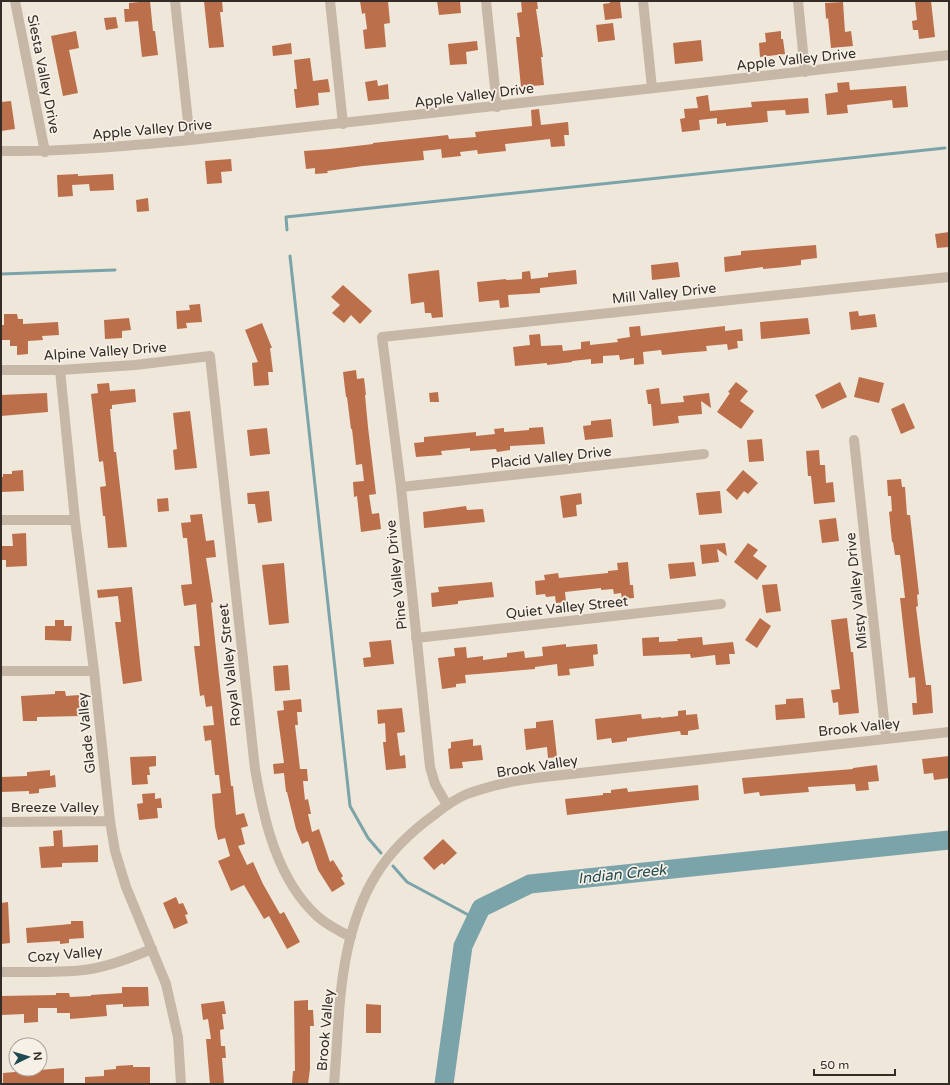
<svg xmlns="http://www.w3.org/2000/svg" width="950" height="1085" viewBox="0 0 950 1085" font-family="'Varela Round',sans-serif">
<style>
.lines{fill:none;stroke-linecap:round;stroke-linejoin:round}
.stream{stroke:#7ba4aa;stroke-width:3}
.river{stroke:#7ba4aa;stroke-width:19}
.building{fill:#bc6f4b}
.minor{stroke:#c6b7a7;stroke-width:10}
.labels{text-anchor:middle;stroke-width:3.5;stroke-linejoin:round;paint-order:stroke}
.street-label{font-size:14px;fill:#332c27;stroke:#f7f0e6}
.water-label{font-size:15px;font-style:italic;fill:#204a51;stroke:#f7f0e6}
</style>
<rect width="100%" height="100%" fill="#efe7da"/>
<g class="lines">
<!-- stream -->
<path class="stream" d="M287,230l-1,-13 659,-69
M290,256l60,550 18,32 13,15
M1,274l114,-4
M393,866l14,16 69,37"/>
<!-- river -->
<path class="river" d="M444,1084l19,-138 18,-38 49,-24 419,-44"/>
</g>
<!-- building -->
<path class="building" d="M150,1l3,30h2l3,24 -16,2 -4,-36 -13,1 -1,-13h5v-6z
M204,1h18l1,11h-3l4,35 -15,1z
M360,1h28l2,22 -6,1 2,23 -21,2 -2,-19 4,-1 -2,-16 -3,1z
M437,1h23l1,12 -22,2z
M521,1h16l1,8h-2l7,48h-2l3,28 -23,2 -5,-50h4l-3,-24 5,-1z
M610,1h10l2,17 -17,2 -2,-16 7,-1z
M915,1h16l4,36 -16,2 -1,-9h-5l-1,-9 5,-1z
M843,2l2,30 6,-1 2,15 -22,2 -3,-30 -2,1 -1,-16z
M116,17l2,11 -12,2 -2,-12z
M613,23l2,17 -17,2 -2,-17z
M76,31l3,17 -10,2 9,43 -15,3 -12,-60z
M781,31v8h2l2,15 -25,3 -1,-14 7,-1 -1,-9z
M701,40l2,21 -28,3 -2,-21z
M477,41l1,9 -12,2 1,12 -17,1 -2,-21z
M291,43l1,11 -19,2 -1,-10z
M310,58l3,23 15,-2 2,13 -12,1 1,12 -23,3 -2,-19h3l-3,-29z
M377,80l1,6 10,-2 1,15 -21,2 -3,-19z
M849,82l1,8 56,-4 2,21 -15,1 -1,-8 -45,5 1,8 -21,2 -2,-21 13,-2 -1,-9z
M708,95l2,16 42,-4 -1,-5 57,-4 1,15 -23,2 -1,-5 -18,1 1,11 -42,4v-3l-9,1v-6l-18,2 1,10 -18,2 -2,-13 5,-1 -1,-9 14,-1 -2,-11z
M11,101l4,28 -14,2v-29z
M539,109l2,16 27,-3 1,13h-5l1,11 -14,1 -1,-8 -45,5 1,7 -28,3 -1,-4 -17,2 1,4 -19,2 -1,-9 -18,2 1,9 -61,6 -36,5 1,2 -13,1v-6l-9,1 -2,-18 26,-2 43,-5v-1l75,-8 1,4 27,-2 -1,-5 57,-6 -1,-16z
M231,159l1,12 -11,1 1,11 -15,1 -2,-23z
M78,174v2l35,-2 1,16 -24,1 -1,-7 -17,1 1,11 -15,1 -1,-22z
M148,198l1,13 -12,1 -1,-12z
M949,232v15l-12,1 -2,-14z
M816,245l1,13 -16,2v5l-16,2 -22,2v-2l-38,5 -1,-15 17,-2v-4z
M678,262l2,15 -28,3 -1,-15z
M439,270l4,47 -11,1 -1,-5h-6l-1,-11 -13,2 -3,-30z
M576,270l1,14 -37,4v5l-32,2 1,12 -9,1 -1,-8 -20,2 -2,-20 29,-3v1l16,-1v-7l8,-1 1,8 17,-2v-4z
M343,285l29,26 -12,13 -9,-9 -7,8 -12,-10 8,-8 -9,-8z
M200,304l2,18 -16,1 1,5 -10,1 -1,-18 14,-1 -1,-5z
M858,311l1,5 16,-2 2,13 -26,3 -2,-18z
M4,314h13l1,5h5v5l35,-2 1,13 -17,1 1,4 -15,1v13l-11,1v-9h-7v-6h-9v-15h3z
M129,318l2,12 -9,1v7l-17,1 -1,-19z
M808,318l2,16 -49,5 -1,-17z
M262,323l10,25h-2l3,24h-5l1,13 -15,1 -2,-23 6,-1 -13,-32z
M640,326l1,10 84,-10v5l17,-2 1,12h-6l1,7 -10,2 -1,-6 -21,2 1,5 -25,2 -20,2 -1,-5 -18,2 1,12 -10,1v-7l-14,2 -1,-5 -16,1v7l-12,1v-5l-19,2v1l-8,1 -17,2v-2l-32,3 -2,-19 17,-2 -1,-10 11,-1 1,12 21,-1 1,6 18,-2v-7l9,-1v4l28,-3 -1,-3 13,-2 -1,-10z
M356,370l1,9 7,-1 2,17h-1l3,32 8,67 -7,1 3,19 7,-1 2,16 -20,3 -4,-36 -3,1 -1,-15 11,-1 -2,-17 -6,1 -4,-36h-1l-4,-32h-1l-3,-25z
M859,377l25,6 -5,20 -25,-6z
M736,382l12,9 -8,10 14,10 -13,18 -24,-17 13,-19 -2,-1z
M840,382l7,15 -25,12 -7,-14z
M109,383l1,8 25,-2 1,13 -24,3v4h-2l4,43h2l11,95 -19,1 -3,-32h-2l-3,-29 6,-1 -3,-25 -4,1 -8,-68 7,-1 -1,-9z
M659,388l2,16 23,-2 -1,-6 26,-3 2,15 -10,-7 1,13 -24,2 1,7 -26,3 -2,-22h-3l-2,-14z
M438,392l1,10h-9l-1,-9z
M47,393l1,19 -47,4v-21z
M904,403l11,25 -14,6 -10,-25z
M190,411l7,57 -22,2 -2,-20 4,-1 -4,-36z
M611,419l2,18 -28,3 -2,-14 8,-1v-4z
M543,427l2,17 -35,2v4l-13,2 -1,-3 -26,2v-3l-29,3 1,4 -26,2 -2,-14 10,-1v-5l52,-5v4l19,-2 -1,-5 10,-1v4l25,-2v-2z
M267,428l3,26 -20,2 -3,-26z
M762,439l2,22 -15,1 -2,-22z
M819,450l1,15h5l1,18 7,-1 2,20 -21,2 -3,-28h-3l-2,-25z
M23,470l1,21 -23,1v-15h2v-3h9v-3z
M743,470l15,13 -10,11 -4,-3 -7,9 -11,-10z
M901,479l1,8h3l2,28h3l9,79 -2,1 1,11 -2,1 5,41 5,37h5l2,28 -20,2 -1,-12h5l-2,-26 -6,1 -9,-80h5l-5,-43h-5l-2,-13h-1l-3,-30 3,-1 -1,-15h-3l-1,-16z
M269,491l3,30 -14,2 -3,-19h-7l-1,-11z
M720,491l2,22 -23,2 -3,-22z
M581,493l1,11 -6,1 1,11 -14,2 -3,-22z
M168,498l1,13 -11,1 -1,-13z
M466,506l1,4 16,-1 2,13 -61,6 -1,-16z
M202,514l4,27 8,-1 2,17 -10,1 7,44 -2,1 20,183h2l3,29 8,-2 4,13 -7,2 4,16 -7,2 9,19 6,-3 10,22 17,30 4,-2 16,30 -13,7 -18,-33 -5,3 -20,-34 -13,6 -13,-30 12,-5 -5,-18 -7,2 -3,-13 -3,-33 9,-1 -2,-18h-4l-4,-35 -6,1 -2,-15 11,-1 -2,-19 -6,1 -2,-12 -4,1 -6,-50h6l-4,-42 -12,2 -3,-21 11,-1 -5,-46h-4l-2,-15 10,-1 -1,-7z
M836,518l3,23 -17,2 -3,-23z
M26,533l1,33 -21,1v-7h-5v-14h12l-1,-12z
M725,543l2,13 -10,-7 2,13 -17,2 -2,-19z
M748,543l10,7 -5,6 14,10 -10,14 -23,-18z
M628,562l2,23h3l1,13 -12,1 -1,-6 -7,1 -1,-5 -12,1v-2l-36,4 1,10 -10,1 -1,-7 -9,1 -1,-3 -9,1 -1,-14 10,-1 -1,-5 14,-2 1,5 49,-5v-2l10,-1 -1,-7z
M694,562l2,14 -26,3 -2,-15z
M284,563l5,60 -20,2 -7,-60z
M492,582l2,15 -36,4v3l-26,3 -1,-14 8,-1 -1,-5z
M777,584l4,27 -15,2 -4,-28z
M132,587l10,94 -19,3 -8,-62h6l-3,-26 -20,2 -1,-8z
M760,618l11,8 -14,22 -12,-8z
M847,618l4,34h2l6,61 -20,2 -1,-13 -5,1 -2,-13 9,-1 -9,-69z
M55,620h9v6h8l-1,15 -26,-1v-14h10z
M659,637v5l19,-1 -1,-2 25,-2 1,8 30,-3 2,12h-6l1,10 -14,1 -1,-10 -24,3 -1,-4 -47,2 -1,-18z
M391,640l3,24 -30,3 -1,-9 8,-1 -2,-15z
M566,644v3l31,-3 1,10 -5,1 1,11 -25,3 1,6 -12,1 -1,-12 -22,3v2l-70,6 1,8 -10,1v3l-14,2 -4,-31 17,-2 -1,-8 12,-1 1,11 16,-2v4l24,-3v-4l17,-2 1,7 18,-2 -1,-9z
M288,665l2,25 -15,1 -2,-25z
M55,691h10l1,5 13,-1 1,21 -43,1v4h-14l-2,-25 34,-2z
M803,698l2,20 -29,2 -1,-15 11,-1v-5z
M301,699l1,13h-5l1,13h-3l5,44h7l1,12h-5l2,19 3,-1 3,15h-3l4,18 7,-3 11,33 3,-2 10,16 -2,2 4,6 -13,8 -14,-22 -10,-29 -6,3 -6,-15 -9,-37h-1l-2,-19 -10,1 -1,-10 11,-1 -7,-52 7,-1 -1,-9z
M402,708l3,24 -8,1 3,23 5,-1 1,13 -20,2 -3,-28h3l-1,-19 -7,1 -1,-14z
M686,710v5l11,-1 2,15 -11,2v4h-7l-1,-4 -53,7v3l-15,2 -1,-5 -14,2 -2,-21 46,-5 1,5 19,-2v1l17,-2v-5z
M553,720l4,37 -9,1 -1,-11 -21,3 -2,-21 12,-1v-6z
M473,739v7l8,-1 2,15 -21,2 1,6 -13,1 -2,-20 3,-1v-6z
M156,756v10l-7,1 1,8h-3l1,9 -16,1 -2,-28z
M949,756v22l-15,2 -1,-7 -9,1 -2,-15z
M877,765l2,16 -11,1 1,8 -13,1 -1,-7 -47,3 1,5 -49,4 -1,-4 -15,2 -2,-16 111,-9v-1z
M50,770v6l5,-1 1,12 -17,2v4l-10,1v-3l-28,1v-15l26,-1v-4z
M698,785l1,15 -132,15 -2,-16 38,-4v-2h8v-3l16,-2 1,4z
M155,793v6l6,-1 1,10h-5l1,10 -19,2 -2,-16 6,-1 -1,-9z
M62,830l1,17 35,-2v17l-36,1v4l-21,1 -2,-21 15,-1 -1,-15z
M443,839l14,14 -13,12 -2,-2 -8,7 -11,-12z
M176,897l3,7 4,-1 5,11 -3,1 3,8 -14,6 -11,-26z
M8,902l2,41 -9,1v-41z
M71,921h12l1,17 -15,1v4l-9,1v-3l-33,2 -1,-15 45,-4z
M122,987h26l1,19 -26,1v-3l-17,1 1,11 -37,3v-6h-13v-5h-19v14l-14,1v-9l-23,1v-19l55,-1v-2h13l1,4 21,-1v-1l31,-2z
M308,1000v10h5l1,16h-4v43l-2,15h-16l1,-13h2l-1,-70z
M224,1001l2,13h-4l2,15 -4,1 1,16h4l1,12h-4l2,26h-14l-4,-45h5l-3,-20 -5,1 -2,-16z
M366,1004l15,1v28h-15z
M133,1065v2h17v17h-65v-7l19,-1v-6l12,-1v-3z
M64,1068v16h-61v-11z"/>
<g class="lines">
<!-- minor -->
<path class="minor" d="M15,1l30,151
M175,1l15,139
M330,1l13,123
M486,1l11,106
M643,1l9,87
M798,1l7,71
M1,151c63,1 126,-5 189,-11l759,-85
M1,370h59l75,-5 75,-9 45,413c9,52 22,110 62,147 10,9 22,15 34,21
M60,370l15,150 19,151 16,150 5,30 11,36 40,97 12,53 3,47
M854,440l32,298
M401,487l303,-33
M1,520h74
M416,638l305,-34
M1,671h93
M447,805l-12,-21 -5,-17 -29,-280 -19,-150 567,-60
M1,822l109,-1
M1,972c28,0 56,1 83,-2 24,-3 46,-12 68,-21
M334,1084c4,-44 4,-89 13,-132 13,-61 36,-100 87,-137 10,-8 21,-16 33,-21 22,-8 45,-13 68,-16l414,-46"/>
</g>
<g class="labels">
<!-- street labels -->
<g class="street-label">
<text transform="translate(796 59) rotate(-6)" y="5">Apple Valley Drive</text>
<text transform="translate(44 74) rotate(79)" y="5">Siesta Valley Drive</text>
<text transform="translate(474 95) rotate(-7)" y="5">Apple Valley Drive</text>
<text transform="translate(152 129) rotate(-5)" y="5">Apple Valley Drive</text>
<text transform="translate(664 293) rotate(-6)" y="5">Mill Valley Drive</text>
<text transform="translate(105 351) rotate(-4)" y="5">Alpine Valley Drive</text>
<text transform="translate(551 457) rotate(-6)" y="5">Placid Valley Drive</text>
<text transform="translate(396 575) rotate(-96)" y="5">Pine Valley Drive</text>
<text transform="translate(856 591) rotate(-96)" y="5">Misty Valley Drive</text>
<text transform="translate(567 607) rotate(-6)" y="5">Quiet Valley Street</text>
<text transform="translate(229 665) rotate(-96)" y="5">Royal Valley Street</text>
<text transform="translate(859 727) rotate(-6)" y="5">Brook Valley</text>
<text transform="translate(86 733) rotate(-96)" y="5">Glade Valley</text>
<text transform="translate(537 766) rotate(-9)" y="5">Brook Valley</text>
<text x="55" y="812">Breeze Valley</text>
<text transform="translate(65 954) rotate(-5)" y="5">Cozy Valley</text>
<text transform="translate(325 1030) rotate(-85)" y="5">Brook Valley</text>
</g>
<!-- water labels -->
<g class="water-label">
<text transform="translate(622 874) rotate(-6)" y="5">Indian Creek</text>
</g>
</g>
<!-- border -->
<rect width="950" height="1085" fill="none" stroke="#332c27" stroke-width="4"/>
<!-- north arrow -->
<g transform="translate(28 1057) rotate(85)"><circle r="19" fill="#f7f0e6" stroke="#a9a29a"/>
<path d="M0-3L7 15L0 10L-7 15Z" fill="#204a51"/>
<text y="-6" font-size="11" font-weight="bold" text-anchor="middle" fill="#332c27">N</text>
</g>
<!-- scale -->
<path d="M814 1069v6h81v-6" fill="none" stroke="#332c27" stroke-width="2"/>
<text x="820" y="1069" font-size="12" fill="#332c27" stroke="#f7f0e6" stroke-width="3" paint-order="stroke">50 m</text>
</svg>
